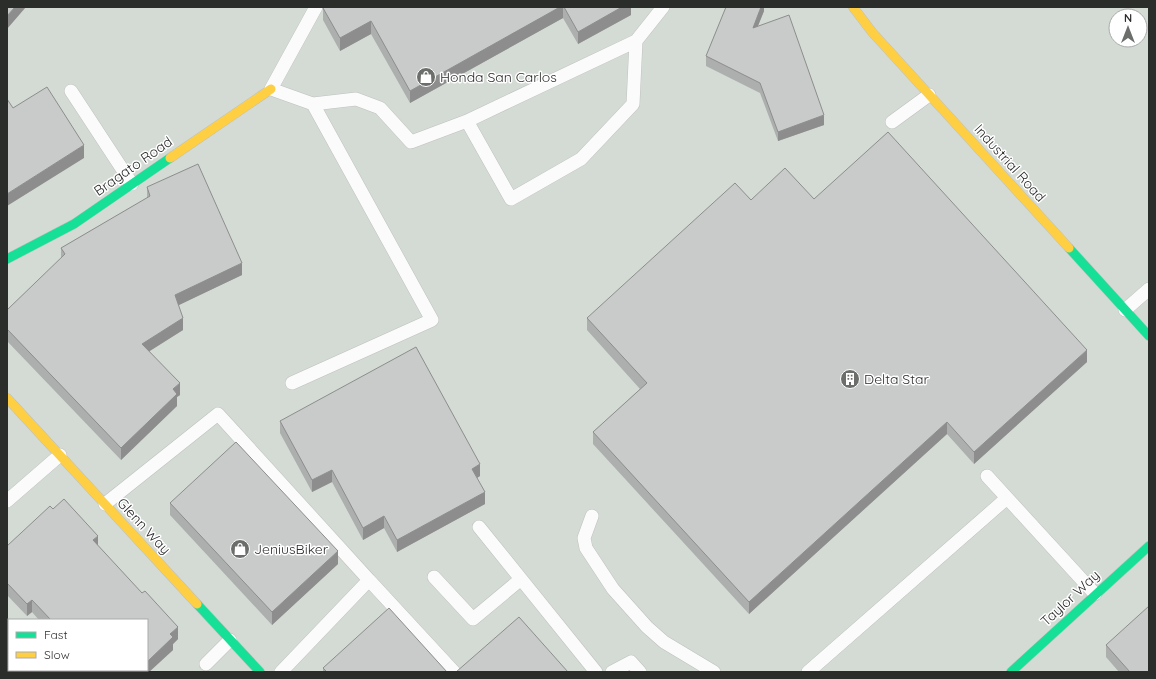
<svg xmlns="http://www.w3.org/2000/svg" width="1156" height="679" viewBox="0 0 1156 679" font-family="Quicksand,sans-serif">
<style>
.built{fill:#d3dbd4;fill-rule:evenodd}
.lines{fill:none;stroke-linecap:round;stroke-linejoin:round}
.lane-casing{stroke:#bfc1bf;stroke-width:14}
.fast-casing{stroke:#bfc1bf;stroke-width:10}
.slow-casing{stroke:#bfc1bf;stroke-width:10}
.lane{stroke:#fbfbfb;stroke-width:13}
.fast{stroke:#16e098;stroke-width:9}
.slow{stroke:#ffcf43;stroke-width:9}
.wall{fill:#adaeae}
.shaded-wall{fill:#8d8d8d}
.building{fill:#c9caca;stroke:#8d8d8d}
.labels{text-anchor:middle;stroke-width:3;stroke-linejoin:round;paint-order:stroke}
.poi-label{font-size:14px;fill:#2b2d2b;stroke:#fff;text-anchor:start}
.street-label{font-size:14px;fill:#2b2d2b;stroke:#fff}
</style>
<rect width="100%" height="100%" fill="#e3e6e3"/>
<!-- built -->
<path class="built" d="M7,7h1142v665h-1142zM1116,16h24v24h-24zM9,620h138v50h-138z"/>
<g class="lines">
<!-- lane casing -->
<g class="lane-casing">
<path id="lane" d="M636,41l-3,63 -52,55 -70,40 -44,-78 169,-80 27,-34
M71,91l61,93
M313,104l43,-5 24,9 31,34 56,-21
M892,122l37,-27
M1125,310l24,-21
M292,383l140,-63 -119,-216 -42,-15 45,-82
M987,476l108,118
M7,501l53,-46
M105,504l113,-90 151,166 -88,92
M592,516l-8,22 2,10 27,41 34,38 17,15 50,30
M479,527l117,145
M434,577l39,42 48,-40
M369,580l85,92
M206,664l24,-24
M612,672l19,-10 9,10
M808,672l199,-174"/>
</g>
<!-- fast casing -->
<g class="fast-casing">
<path id="fast" d="M1069,248l80,88
M7,259l67,-35 96,-66
M197,604l63,68
M1011,672l138,-126"/>
</g>
<!-- slow casing -->
<g class="slow-casing">
<path id="slow" d="M853,7l19,25 197,216
M170,158l101,-69
M7,398l190,206"/>
</g>
<!-- lane -->
<use href="#lane" class="lane"/>
<!-- fast -->
<use href="#fast" class="fast"/>
<!-- slow -->
<use href="#slow" class="slow"/>
</g>
<!-- wall -->
<path class="wall" d="M324,7h307v8l-53,29 -15,-26 -153,85 -39,-69 -31,17 -17,-31v-12z
M764,7v4l-6,15 66,99 -46,16 -18,-48 -54,-27v-10z
M147,187l95,88 -64,30 5,25 -34,21 31,44 -3,2v9l-56,54 -114,-119v-31l54,-51v-11l86,-50z
M814,199l273,163 -113,102 -27,-30 -198,180 -156,-170v-12l47,-43 -53,-59v-12l164,-118z
M280,421l200,55 -3,2 8,26 -88,48 -13,-24 -21,12 -31,-58 -20,10 -32,-59z
M170,503l168,61 -66,61 -102,-110z
M7,546h91l80,93 -5,5v6l-24,22h-64l-2,-2h64v-50h-108l-7,-8 -5,4 -20,-21z
M1106,645l43,27h-30l-13,-15z
M323,668l124,4h-124z"/>
<!-- shaded-wall -->
<path class="shaded-wall" d="M15,7h11l-19,22v-13z
M560,7h3v11l-153,85v-12z
M622,7h9v8l-53,29v-12z
M761,7h3v4l-11,27v-10z
M371,21v13l-31,17v-13z
M824,115v10l-46,16v-9z
M84,145v13l-77,48v-12z
M242,263v12l-67,32v-12z
M183,318v12l-41,26v-12z
M1087,350v12l-113,102v-12z
M180,383v12l-3,2v9l-56,54v-12l52,-59z
M947,422v12l-198,180v-12z
M7,448h1l-1,12z
M480,464v12l-8,5v-12z
M332,470v12l-20,10v-12z
M485,492v12l-88,48v-12z
M384,516v12l-21,12v-12z
M98,536v12l-5,-8z
M338,551v13l-66,61v-13z
M32,600v12l-5,4v-12z
M178,627v12l-5,5v6l-24,22h-13l2,-2h9v-8l23,-28z
M7,652h1v12l-1,1z"/>
<!-- building -->
<path class="building" d="M7,7h8l-8,9z
M324,7h236l-150,84 -39,-70 -31,17 -17,-30z
M564,7h58l-44,25z
M726,7h35l-8,21 36,-13 35,100 -46,17 -18,-49 -54,-27z
M47,87l37,58 -77,49v-95l6,9z
M888,132l199,218 -113,102 -27,-30 -198,180 -156,-170 54,-49 -60,-65 148,-135 16,17 34,-32 29,31z
M198,164l44,99 -67,32 8,23 -41,26 38,39 -7,6 4,5 -56,54 -114,-119v-19l58,-56 -4,-6 89,-52 -3,-9z
M416,347l64,117 -8,5 13,23 -88,48 -13,-24 -21,12 -31,-58 -20,10 -32,-59z
M236,442l102,109 -66,61 -102,-109z
M64,499l34,37 -5,4 49,53 3,-2 33,36 -8,7 3,3 -26,25v-42h-96l-19,-20 -5,4 -20,-21v-37l43,-40 3,3z
M1149,606v66h-19l-24,-27z
M389,608l58,64h-120l-4,-4z
M519,617l49,55h-112z
M94,670h44l-2,2h-40z"/>
<!-- icons -->
<defs>
<g id="shop-disc" transform="scale(1)"><circle r="9.5" fill="#6b6e6b" stroke="#fff"/><path d="M-5-2.5h2.3a2.7 3.5 0 0 1 5.4 0H5L5.5 6h-11ZM-1.5-2.5h3a1.5 2.3 0 0 0-3 0Z" fill="#fff"/></g>
<g id="building-disc" transform="scale(1)"><circle r="9.5" fill="#6b6e6b" stroke="#fff"/><path d="M-4-6H4V6H1V3H-1V6H-4ZM-2.5-4.3h1.7v1.8h-1.7ZM.8-4.3h1.7v1.8H.8ZM-2.5-1h1.7V.8h-1.7ZM.8-1h1.7V.8H.8Z" fill="#fff"/></g>
</defs>
<g fill-rule="evenodd">
<use href="#shop-disc" x="426" y="77"/>
<use href="#building-disc" x="850" y="379"/>
<use href="#shop-disc" x="240" y="549"/>
</g>
<g class="labels">
<!-- poi labels -->
<g class="poi-label">
<text x="440" y="82">Honda San Carlos</text>
<text x="864" y="384">Delta Star</text>
<text x="254" y="554">JeniusBiker</text>
</g>
<!-- street labels -->
<g class="street-label">
<text transform="translate(1010 163) rotate(48)" y="5">Industrial Road</text>
<text transform="translate(133 166) rotate(-35)" y="5">Bragato Road</text>
<text transform="translate(144 526) rotate(47)" y="5">Glenn Way</text>
<text transform="translate(1070 598) rotate(-43)" y="5">Taylor Way</text>
</g>
</g>
<!-- border -->
<rect width="1156" height="679" fill="none" stroke="#2b2d2b" stroke-width="16"/>
<!-- legend -->
<rect x="8" y="619" width="140" height="52" fill="#ffffff" stroke="#aaabaa"/>
<rect x="16" y="632" width="20" height="6" fill="#16e098" stroke="#aaabaa"/>
<text x="44" y="639" font-size="12" fill="#2b2d2b">Fast</text>
<rect x="16" y="652" width="20" height="6" fill="#ffcf43" stroke="#aaabaa"/>
<text x="44" y="659" font-size="12" fill="#2b2d2b">Slow</text>
<!-- north arrow -->
<g transform="translate(1128 28)"><circle r="19" fill="#ffffff" stroke="#aaabaa"/>
<path d="M0-3L7 15L0 10L-7 15Z" fill="#6b6e6b"/>
<text y="-6" font-size="11" font-weight="bold" text-anchor="middle" fill="#2b2d2b">N</text>
</g>
</svg>
